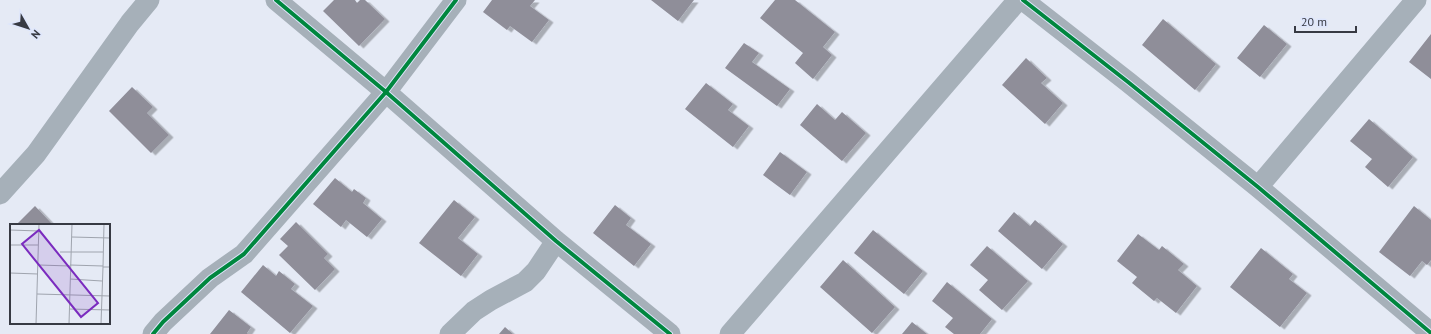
<svg xmlns="http://www.w3.org/2000/svg" width="1431" height="334" viewBox="0 0 1431 334" font-family="'PT Sans',sans-serif">
<style>
.building{fill:#8f8e99;filter:url(#shadow)}
.lines{fill:none;stroke-linecap:round;stroke-linejoin:round}
.minor{stroke:#a6b0b9;stroke-width:21}
.cycleway-casing{stroke:#dee6fc;stroke-width:6}
.cycleway{stroke:#00873e;stroke-width:4}
.inset-road{fill:none;stroke:#9fa4ae;stroke-width:1}
.view{fill:#7b2cbf;fill-opacity:0.15;stroke:#7b2cbf;stroke-width:2}
.inset-edge{fill:none;stroke:#373a43;stroke-width:2}
</style>
<defs>
<filter id="shadow"><feDropShadow dx="4.5" dy="2.5" stdDeviation="0" flood-color="#0004"/></filter>
</defs>
<rect width="100%" height="100%" fill="#e5eaf5"/>
<!-- building -->
<path class="building" d="M334,0h21l2,3 3,-3h5l20,19 -26,27 -36,-35z
M492,0h43l-5,6 19,14 -17,22 -22,-16 -3,4 -24,-18z
M651,0h43l-16,21z
M775,0h20l40,32 -12,15 9,8 -19,24 -18,-16 8,-10 -43,-35z
M1163,19l53,45 -21,26 -53,-45z
M1264,25l23,19 -27,33 -23,-19z
M1431,34v45l-22,-17z
M744,43l15,10 -7,9 38,27 -13,17 -52,-38z
M1026,58l21,20 -6,5 22,20 -18,21 -43,-39z
M706,83l27,21 -5,6 21,16 -16,21 -48,-38z
M132,87l21,20 -6,6 22,22 -18,18 -42,-42z
M817,104l18,16 7,-8 24,21 -24,28 -42,-36z
M1369,119l44,38 -25,30 -23,-20 7,-8 -22,-18z
M780,152l27,20 -17,23 -27,-20z
M335,178l17,14 2,-3 12,9 -3,5 19,16 -15,18 -21,-17 -5,7 -28,-23z
M454,200l21,17 -17,21 20,16 -17,22 -42,-33z
M615,205l16,13 -5,7 25,19 -17,22 -41,-33z
M35,206l18,19h-37z
M1414,206l17,14v40l-4,5 -5,-4 -12,15 -31,-24z
M1014,212l16,14 5,-6 28,24 -21,25 -44,-38z
M296,222l32,32 -4,4 11,11 -20,21 -36,-35 9,-9 -8,-7z
M873,230l50,41 -19,23 -50,-41z
M1138,234l21,16 3,-4 22,18 -6,6 19,16 -21,27 -19,-15 -3,3 -22,-18 5,-6 -20,-16z
M987,246l41,35 -26,29 -23,-20 9,-10 -18,-15z
M1261,248l32,26 -4,5 18,14 -27,34 -50,-40z
M843,260l52,47 -23,26 -52,-46z
M263,265l13,11 3,-5 16,13 -4,5 22,17 -23,27 -49,-41z
M947,282l45,37 -12,15h-26l-9,-7 8,-9 -21,-17z
M229,310l22,17 -4,6 1,1h-38z
M912,322l15,12h-25z
M505,327l8,7h-14z"/>
<g class="lines">
<!-- minor -->
<path class="minor" d="M276,0l110,92 170,149 114,93
M1023,0l105,82 130,105 173,146
M1258,187l158,-187
M0,194l36,-40 94,-131 19,-23
M153,334l10,-12 47,-44 34,-24 142,-162 70,-92
M450,334l24,-23 17,-11 34,-18 11,-11 20,-30
M730,334l288,-334"/>
<!-- cycleway casing -->
<g class="cycleway-casing">
<path id="cycleway" d="M276,0l110,92 170,149 114,93
M1023,0l105,82 130,105 173,146
M153,334l10,-12 47,-44 34,-24 142,-162 70,-92"/>
</g>
<!-- cycleway -->
<use href="#cycleway" class="cycleway"/>
</g>
<!-- overview -->
<g transform="translate(10 224)">
<rect width="100" height="100" fill="#e5eaf5"/>
<path class="inset-road" d="M0,6l29,1M62,13l38,1M0,21h28M50,28h43M29,41l31,1M60,41l33,1M93,43l1,-43M0,49l28,1M60,55l32,2M27,70l73,2M59,85l41,1M26,100l3,-100M59,100l3,-100M91,100l2,-57h7"/>
<path class="view" d="M29,6l59,73 -17,14 -59,-73z"/>
<rect width="100" height="100" class="inset-edge"/>
</g>
<!-- north arrow -->
<g transform="translate(28 28) rotate(129)" stroke="#dee6fc" stroke-width="3" paint-order="stroke">
<path d="M0-3L7 15L0 10L-7 15Z" fill="#373a43"/>
<text y="-6" font-size="11" font-weight="bold" text-anchor="middle" fill="#373a43">N</text>
</g>
<!-- scale -->
<path d="M1295 26v6h61v-6" fill="none" stroke="#373a43" stroke-width="2"/>
<text x="1301" y="26" font-size="12" fill="#373a43" stroke="#dee6fc" stroke-width="3" paint-order="stroke">20 m</text>
</svg>
